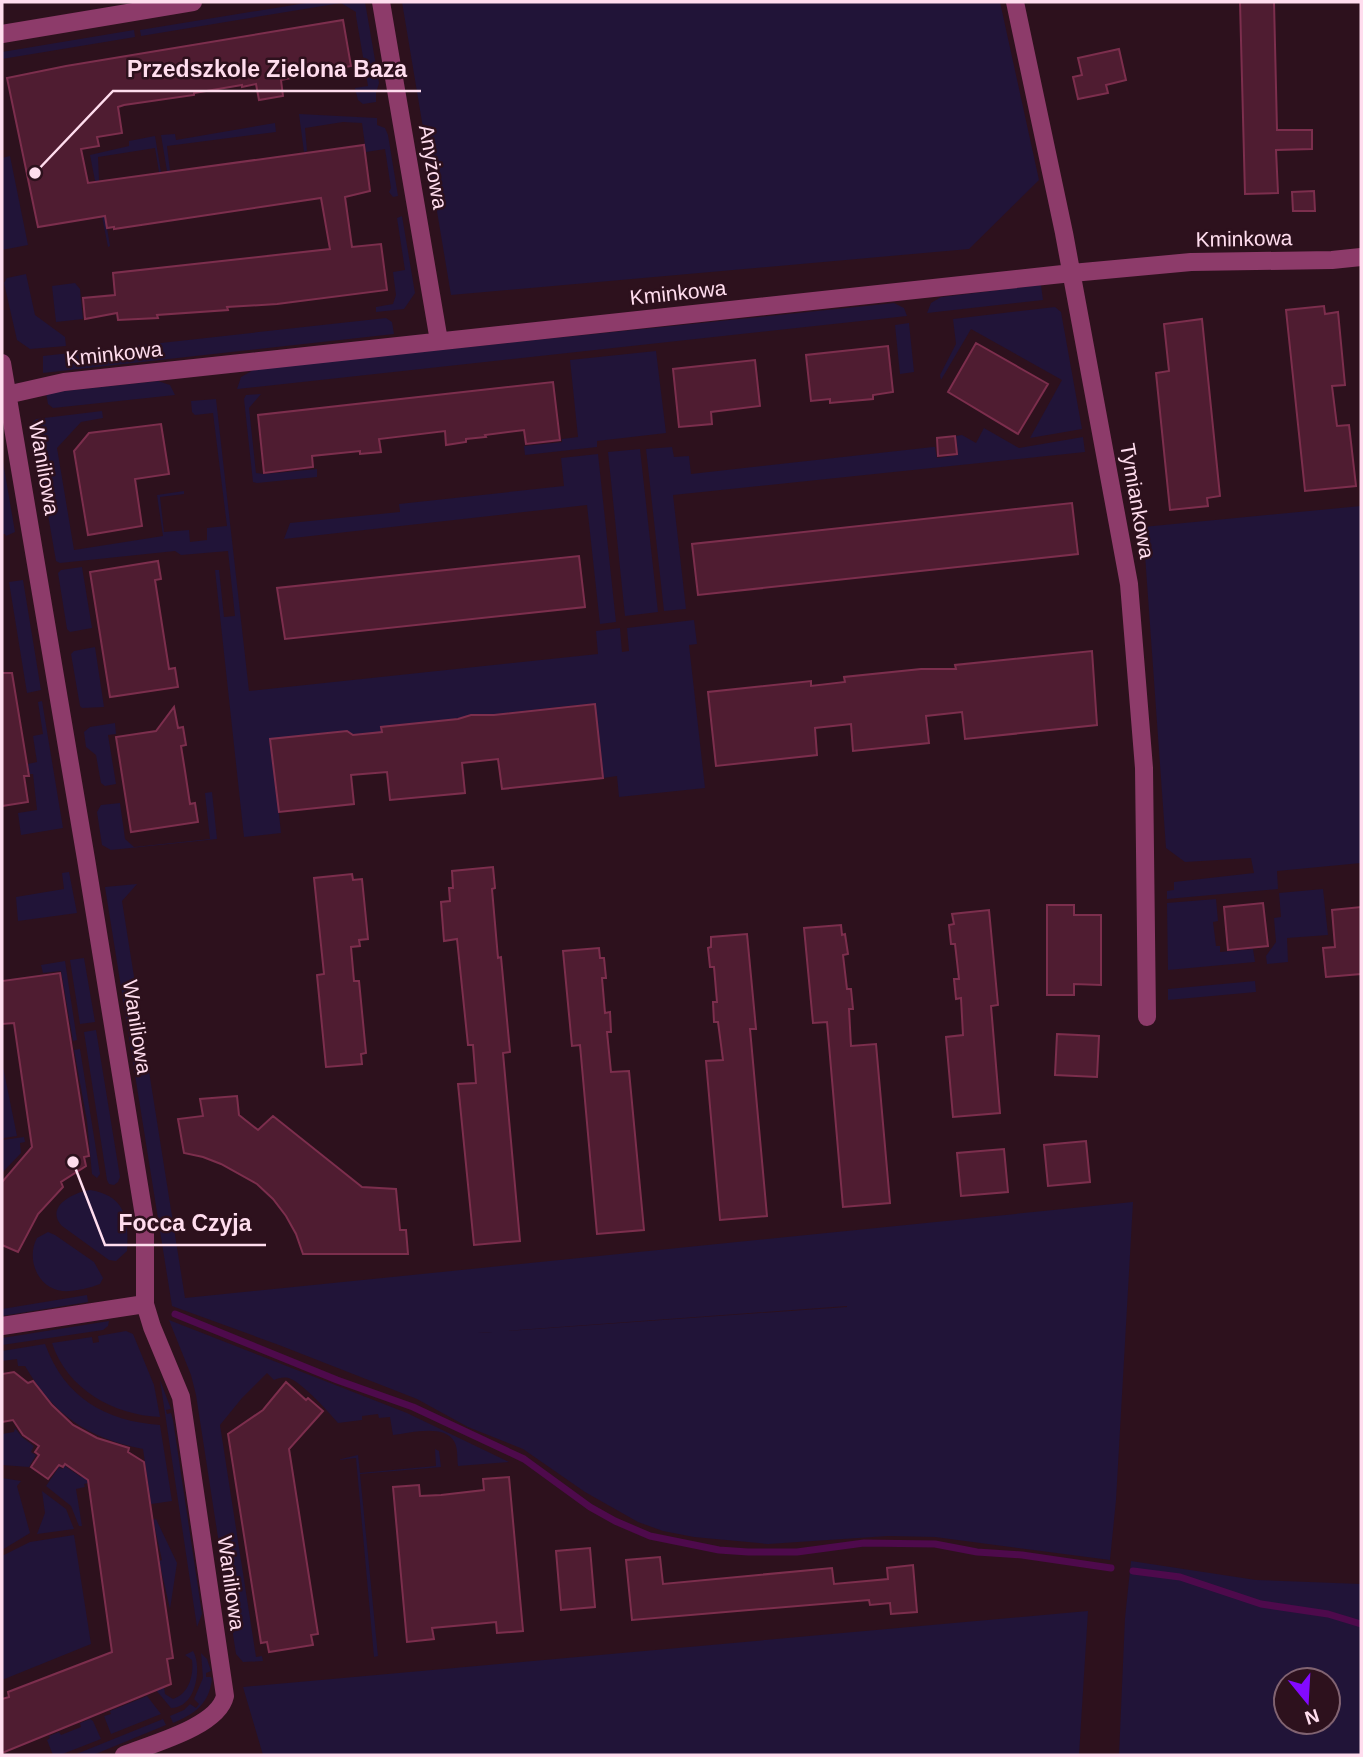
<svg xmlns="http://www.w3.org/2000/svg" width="1363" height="1757" viewBox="0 0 1363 1757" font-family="Helvetica,sans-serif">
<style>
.green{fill:#211438;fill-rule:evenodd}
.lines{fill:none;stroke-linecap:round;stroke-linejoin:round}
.stream{stroke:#4e0a4c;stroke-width:7}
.building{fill:#4f1c31;stroke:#7c2e4d;stroke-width:2}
.minor{stroke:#8d3b6a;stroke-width:18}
.labels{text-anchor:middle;stroke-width:5;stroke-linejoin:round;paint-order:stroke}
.street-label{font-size:21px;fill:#fde;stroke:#2d111d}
.leader{fill:none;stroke:#fde;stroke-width:2.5}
.callout-dot{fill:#fde;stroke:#2d111d;stroke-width:2.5}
.callout-label{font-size:23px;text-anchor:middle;font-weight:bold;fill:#fde;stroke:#2d111d;stroke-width:5;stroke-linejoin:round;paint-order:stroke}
</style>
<rect width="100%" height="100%" fill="#2d111d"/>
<!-- green -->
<path class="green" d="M312,2h53l14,81 -3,10v9l-13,2 -5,-4 -3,-12 13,-2 -12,-70v-4l-15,-9 -200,33 -1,-6z
M402,2h598l39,178 -70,69 -518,46z
M134,30l1,7 -133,22v-7z
M299,114l78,4v7l8,3 3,7 10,61 -5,1 -4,-5 2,-4 -6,-39 -19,3 -4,-29 -19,-1 -38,6 2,23 -3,1z
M275,123l1,9 -109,14 3,25h-3l-6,-36 14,-1 1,6z
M155,136l6,36h-2l-4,-24 -57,9 1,23 11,66 -2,1 -18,-92 39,-9v-5z
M10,156l18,89 -26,5v-92z
M402,216l13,77 -11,16 -28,3v-5l17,-3 3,-9 -3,-23 12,-2 -8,-52z
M26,274l9,41 30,22 1,9 -36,3 -13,-9 -13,-57 3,-5z
M75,283l5,6 3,30 -27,3 -4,-36z
M1041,285l2,15 -116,13 4,-10 10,-6z
M894,303l10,5 3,8 -670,73 4,-12 14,-8z
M1055,307l6,5 21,117 -52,9 32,-58 -91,-51 -30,51 -1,-5 16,-31 -3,-25z
M386,318l6,4 2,12 -351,39v-17z
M909,323l5,49 -14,2 -5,-49z
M656,351l10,82 -69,8v6l-72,8 -1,-9 38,-4v-3l16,-2 -8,-77z
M158,381l12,4 5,10 -122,13 -5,-4 -2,-11z
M261,394l-12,14 7,65 8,1 53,-5v8l-60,6 -4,-1 -9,-83 2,-4z
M216,399l33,292 349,-37 -2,-23 24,-3 2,24 7,-1 -2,-23 67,-8 3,24 -8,1 16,143 -86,9 -2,-21 -14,2 -8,-74 -27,2 -186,21v5l-34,4 -1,-5 -76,8 10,94 -37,4 -29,-267h4l5,47 11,-1 -7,-65 -47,4 -6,-4 -115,12 -4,-2 -24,-138 4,-4 66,-8 1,7 -22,4 -24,26 17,102 89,-14 -6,-41 27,-4v3l-24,3 4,35 25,-2 1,12 17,-2v-12l20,-2 -14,-113 -18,2 -3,-3 -1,-11z
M984,428l35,20 64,-11 2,15 -412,43 13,114 -22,2 -18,-162 26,-2 2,10 15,-1 2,18 242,-27h2l2,11 21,-3 -2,-19 6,-1 14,8z
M640,449l18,163 -33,4 -17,-164z
M598,454l18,168 -16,2 -13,-119 -303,34 6,-16 110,-11 -1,-8 165,-18 -3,-28z
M2,456l13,76 -9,4 -1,-2h-3z
M1361,506v357l-84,8 1,18 -111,10v-8l7,-1v-8l80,-9 -3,-15 -66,4 -19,-14 -23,-321z
M82,567l10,61 -22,4 -3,-3 -9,-56 3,-3z
M23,580l18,110 -14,3 -18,-111z
M95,647l9,60 -22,1 -2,-2 -9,-52 3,-3z
M42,701l21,127 -42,7 -3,-22 19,-3 -4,-36h-3l-2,-10 9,-2 -4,-26 10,-2 -5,-32z
M115,723l1,11 -8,1 8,49 -11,2 -4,-3 -5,-28 -10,-8 -2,-15 6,-5z
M212,792l5,47 -106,11 -9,-5 -5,-33 4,-7 19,-2 5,36 9,8 76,-8 -5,-46z
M69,872l8,41 -59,8 -2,-24 48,-8 -2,-16z
M137,884l-15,17 63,397 948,-96 -17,298 -6,60 -175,-23 -47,-1 -120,8 -74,-7 -31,-6 -25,-9 -53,-30 -62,-43 -55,-22 -51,-28 -138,-54 -107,-39 -67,-419zM847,1306v1l-369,26z
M1323,889l5,46 -41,3 1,24 -21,2 -1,-8 10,-14 -2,-24 7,-1 -2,-24z
M1216,899l2,22 -5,1 3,24h4v6l33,-3 2,13 -87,8 -1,-67z
M84,958l11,64 -15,2 -10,-64z
M65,961l12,79 -4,1 -12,-70 -18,2 -2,-8z
M1255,981l1,11 -88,8v-11z
M96,1030l24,147 -2,5 -4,3 -5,-1 -2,-4 -23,-148z
M80,1049l19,119 1,6 -3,4 -5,-4 -5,-53 -13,-71z
M2,1062l15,74 -13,2 -1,2 21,-3 1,5 -5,1 1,10 -19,20z
M90,1190c36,6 39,29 37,61l-11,10 -7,-1 -47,-34c-18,-19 12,-34 28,-36z
M48,1232l7,3 39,27 9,16 -3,6c-10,4 -27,8 -38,7 -25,-3 -36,-33 -25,-53z
M87,1295l1,7 -86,14v-7z
M169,1320l238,93 102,49 -51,4c-1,-7 0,-16 -3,-23 -9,-20 -45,-10 -62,-8l-3,-18 -11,1 -1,-4 -16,2v4l-24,3c-10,-12 -34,-38 -47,-44 -6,-3 -12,-1 -17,1l-7,-7 -25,25 -22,27 36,232 6,-1 1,5 -20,1 -7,-8 -40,-259 -5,-20z
M109,1321l-1,5 -5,4 -101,15v-7z
M126,1331l7,3 21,51 6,32c-47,-2 -93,-28 -108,-74l40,-6 1,6 6,-1 -1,-6z
M45,1344c20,54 60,77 115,81l12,76 -21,3 -8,-55c-56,-11 -89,-34 -118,-83h-7l-1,-7 -15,2v-10z
M160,1380l11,29 -5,1 1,4 4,-1 2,7 29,194 -5,13z
M15,1428l7,9 12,9 -3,6 5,3 -7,12 -27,-2v-31l12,-2z
M435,1449l4,2 2,16 -81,7 18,182 -4,1 -18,-199 -19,2 21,-5 2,18 76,-7z
M65,1466l16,11h6l1,6 -4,1 1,3 -9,2 6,37h-3l-8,-20 -25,-20 13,-19 3,2z
M2,1478l19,3 -4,5 13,47 -28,17z
M42,1491l24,18 8,20 -37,5 8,-21z
M156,1519l21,44 -7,46 -11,-48 3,-1 -9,-40z
M74,1535l17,109 -89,36v-124l28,-14z
M1131,1561l125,19 105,4v171h-242l6,-137zM1328,1680v42h-42v-42z
M1088,1611l-9,144h-816l-20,-68z
M193,1651c9,15 4,57 -22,57l-15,-18 8,-3 1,7 8,5c16,-5 21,-24 19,-39l-7,-5z
M201,1653l6,6 4,12 -5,2v4h5l1,2c-3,25 -17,35 -39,44l-3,-7 14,-6 6,-6 6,4 3,-4 -5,-5 9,-21z
M147,1696l14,18 -50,20 -7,-18 7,-2 -1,-3z
M90,1719l3,2 8,18 -41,16h-7l-6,-15 3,-2 -1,-2 10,-4 2,3 20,-8 -1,-4z
M163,1719l3,6 -73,30h-19z"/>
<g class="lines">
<!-- stream -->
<path class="stream" d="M175,1314l162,66 76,27 111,52 66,48 25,14 35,15 69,14 29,2h49l67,-9 71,1 42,8 45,3 89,13
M1133,1571l47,6 81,27 67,10 33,10"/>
</g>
<!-- building -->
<path class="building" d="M1240,2h34l3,128h35v19l-36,1 2,43 -33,1z
M343,20l8,46 -70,14 2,16 -24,4 -3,-16 -14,3v-2l-48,8v2l-70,10 -6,2 4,26 -25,4 2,9 -18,3 7,34 276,-38 6,46 -25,6 7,50 29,-3 6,46 -110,14 -50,3 1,3 -71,5 1,3 -40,2 -1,-7 -32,6 -2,-21 32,-3 -2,-22 217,-24 -9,-51 -207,31v-2l-7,1 -2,-12 -67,11 -31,-149 59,-12z
M1119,49l7,31 -20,5 2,8 -30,6 -5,-22 9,-2 -4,-17z
M1314,191l1,20h-22l-1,-19z
M1324,306l1,8 13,-2 7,73 -13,1 5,40 12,-1 7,61 -51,5 -19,-181z
M1202,319l18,177 -13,2 1,8 -38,4 -14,-137 13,-2 -5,-47z
M976,343l72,41 -30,50 -70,-42z
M888,346l5,46 -20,3v4l-43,4v-4l-19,2 -5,-46z
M755,360l5,46 -49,6 1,12 -33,3 -6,-58z
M553,382l7,58 -34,4 -2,-14 -39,5 1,2 -20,2v3l-20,3 -1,-14 -66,8 2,13 -21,2v-3l-48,5 1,11 -49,6 -6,-58z
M161,424l8,50 -34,5 7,47 -54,9 -14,-84 15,-18z
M955,436l2,18 -19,2 -1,-18z
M1072,503l6,51 -380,41 -6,-51z
M579,556l6,51 -300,32 -8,-51z
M158,561l3,18 -6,1 14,89 6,-1 3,19 -68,10 -20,-125z
M1092,651l5,74 -132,14 -3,-27 -36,4 3,27 -76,8 -2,-27 -36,4 2,27 -101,11 -8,-74 103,-11v5l34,-4 -1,-5 77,-8h35l-1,-4z
M2,673h10l17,103h-5l4,26 -26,4z
M595,704l8,74 -101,11 -4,-30 -36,4 3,30 -75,7 -3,-28 -36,3 3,29 -75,8 -9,-73 77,-8 6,4 29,-3 -1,-5 77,-8 13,-4h23z
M174,707l4,21 5,-1 3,18 -5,1 4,25 5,33 5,-1 3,19 -67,10 -15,-95 40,-6z
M493,867l2,21 -3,1 6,69 3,-1 9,95 -7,1 17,188 -46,4 -16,-161 18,-1 -3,-38h-5l-11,-106 -13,2 -3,-39 9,-1 -1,-13h4l-1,-17z
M352,874l1,6 9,-1 6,60 -9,1 1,6 -9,1 3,34h5l7,72 -5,1 1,10 -36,3 -9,-92 7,-1 -10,-96z
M1263,903l5,43 -40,4 -4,-43z
M1047,905h27v10h27v70l-27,-1v11h-27z
M1361,907v67l-35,3 -3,-29 12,-1 -3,-37z
M989,910l9,95 -7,1 9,107 -47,4 -7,-80 17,-2 -2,-37 -5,1 -2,-20h5l-4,-35h-4l-2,-19 5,-1 -2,-10z
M841,925l1,10 3,-1 3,20 -5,1 4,34h4l2,20h-4l2,37 25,-2 14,159 -47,4 -16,-185 -14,1 -9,-95z
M747,934l9,95h-6l17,187 -47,4 -14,-159 17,-1 -5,-38h-4l-1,-20h4l-3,-35h-4l-2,-19 3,-1v-10z
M599,948l1,10h4l2,20h-4l3,35 5,-1 1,20h-4l4,40 18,-1 15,159 -47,4 -17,-189 -8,1 -9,-95z
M60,973l29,183 -5,1 2,9 -25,16 2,5 -25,27 -20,38 -16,-7v-63l30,-35 -18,-124 -12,1v-43z
M1057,1034l42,2 -2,41 -42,-2z
M237,1096l2,19 19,15 15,-14 89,71 34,2 4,41h6l2,24h-105l-7,-20 -10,-18 -13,-17 -16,-15 -36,-20 -18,-7 -19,-4 -6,-34 25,-3 -3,-17z
M1086,1141l4,41 -42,4 -4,-41z
M1004,1149l4,43 -47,4 -4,-43z
M14,1372l14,11 5,-2 19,24 21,20 24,13 32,10 -1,4 16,10 29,196 -6,1 4,25 -169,69v-54l7,-2 -1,-5 104,-40 -24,-172 -23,-16 -2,3 -4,-2 -11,14 -17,-12 8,-12 -4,-3 4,-6 -16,-11 -10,-15 -11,2v-48z
M286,1382l20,18 2,-2 15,13 -34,38 29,185 -7,1 2,10 -44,7 -2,-10 -6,1 -33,-209 35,-24z
M509,1477l14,154 -26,2 -1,-11 -20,2 -44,4 2,11 -27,3 -14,-155 26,-2 1,11 21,-1 43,-5 -1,-11z
M590,1548l5,59 -34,3 -5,-59z
M660,1557l3,27 169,-16 2,16 54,-5 -1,-11 26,-3 4,47 -26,2 -1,-11 -20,2 -1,-5 -237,20 -6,-60z"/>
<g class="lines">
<!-- minor -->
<path class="minor" d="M381,2l58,339
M1015,2l49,231 65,351 15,184 3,249
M2,34l191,-32
M2,363l84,496 59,363v82l7,23 29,70 44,299c-7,31 -74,48 -101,59
M2,396l62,-14 1008,-109 119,-11 141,-2 29,-3
M2,1326l143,-22"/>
</g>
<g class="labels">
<!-- street labels -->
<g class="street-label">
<text transform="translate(433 167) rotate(80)" y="7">Anyżowa</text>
<text transform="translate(1244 239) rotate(-1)" y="7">Kminkowa</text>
<text transform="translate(678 293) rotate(-6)" y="7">Kminkowa</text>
<text transform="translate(114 354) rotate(-6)" y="7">Kminkowa</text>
<text transform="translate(44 468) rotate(80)" y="7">Waniliowa</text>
<text transform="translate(1137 501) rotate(80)" y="7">Tymiankowa</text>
<text transform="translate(137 1027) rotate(81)" y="7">Waniliowa</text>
<text transform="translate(231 1583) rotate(82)" y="7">Waniliowa</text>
</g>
</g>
<!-- callouts -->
<path class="leader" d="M35 173L113 91H421M73 1162L105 1245H266"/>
<g class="callout-dot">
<circle cx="35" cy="173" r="7"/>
<circle cx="73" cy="1162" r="7"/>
</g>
<g class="callout-label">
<text x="267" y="77">Przedszkole Zielona Baza</text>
<text x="185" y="1231">Focca Czyja</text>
</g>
<!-- border -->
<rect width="1363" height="1757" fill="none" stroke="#ffddee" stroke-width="7"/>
<!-- north arrow -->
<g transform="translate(1307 1701) rotate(162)"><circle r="33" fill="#2d111d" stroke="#816371" stroke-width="2"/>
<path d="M0-5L12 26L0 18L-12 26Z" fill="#8309ff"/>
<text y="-10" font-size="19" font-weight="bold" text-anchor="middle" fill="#ffddee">N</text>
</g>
</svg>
